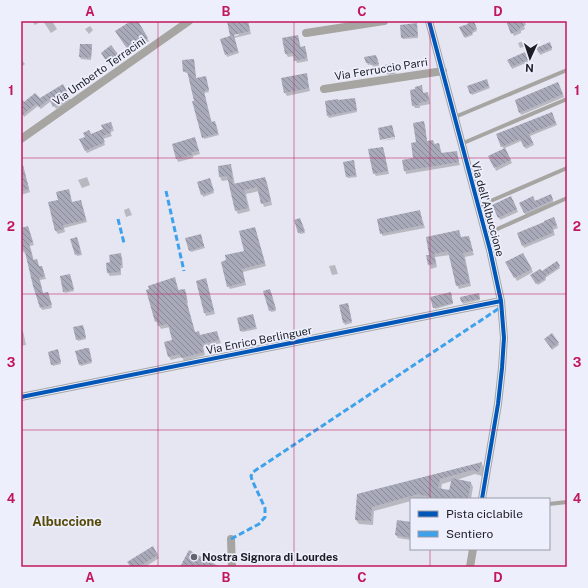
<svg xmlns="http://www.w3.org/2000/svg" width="588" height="588" viewBox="0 0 588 588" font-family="'Public Sans',sans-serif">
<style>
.shadow{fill:#0003;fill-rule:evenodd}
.building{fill:url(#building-back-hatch)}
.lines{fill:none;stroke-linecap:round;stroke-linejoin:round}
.service{stroke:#a7a5a2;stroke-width:4}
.minor{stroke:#a7a5a2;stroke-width:8}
.quiet{stroke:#3da2eb;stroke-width:3;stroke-dasharray:6 3;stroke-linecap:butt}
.cycleway-casing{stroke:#edeffd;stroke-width:6}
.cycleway{stroke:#0057b8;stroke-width:4}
.grid{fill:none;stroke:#c2185b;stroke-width:1;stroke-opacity:0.55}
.poi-dot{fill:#62636c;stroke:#edeffd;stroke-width:1.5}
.labels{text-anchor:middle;stroke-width:3.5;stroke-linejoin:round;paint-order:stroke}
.street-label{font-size:11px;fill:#1c1d25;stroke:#edeffd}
.poi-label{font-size:11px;font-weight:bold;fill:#1c1d25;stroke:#edeffd;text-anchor:start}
.quarter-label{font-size:13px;font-weight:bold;fill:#574907;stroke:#edeffd}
.neatline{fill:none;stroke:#c2185b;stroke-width:1.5}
.grid-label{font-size:13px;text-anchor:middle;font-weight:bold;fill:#c2185b}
</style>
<defs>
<pattern id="building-back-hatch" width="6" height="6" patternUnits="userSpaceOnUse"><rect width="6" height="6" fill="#a8aaba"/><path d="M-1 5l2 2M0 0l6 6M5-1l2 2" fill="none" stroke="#888a97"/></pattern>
</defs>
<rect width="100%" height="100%" fill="#e5e6f1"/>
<!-- shadow -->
<path class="shadow" d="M32,21h10l-7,4z
M43,21h9l5,8 -6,4z
M133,21h3l13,20 -19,12 -13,-22z
M248,21l3,13 -17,4 5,15 -12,4 -6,-17 18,-5 -1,-2z
M473,21l4,10 -5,2 1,2 -8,3 -1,-2 5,-12z
M507,21h17l2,4 -2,1 1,3 -4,2v2l-7,3z
M416,24l2,14 -15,1 -1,-1z
M90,26l3,4 -4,4 -4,-5z
M298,36l3,12 3,-1 2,3 2,11 -11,2 -3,-7 -6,1 -2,-3 -3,-16z
M524,41l2,5 -6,2 -2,-5z
M91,45l1,2 -1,13 -10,-1 -1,-2z
M551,45l1,5 -12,5 -2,-7z
M525,54l3,8 -16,7 -3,-9z
M377,58l2,8 -6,1 -1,-3 -4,1 -1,-2z
M21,59l4,5 -4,3z
M119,59h1l-9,7 -1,-1z
M194,60l2,19h10l3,13 -5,1 8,30 4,1 3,11 -15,4 -15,-66h-3l-2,-2z
M393,64l3,10 -7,1 -1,-1z
M306,75l4,16 -23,5 -2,-3z
M487,82l3,6 -18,7 -1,-2z
M559,85l5,12 -43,18 -5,-15z
M62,86l9,14 -15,9 -5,-8 -10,8 -3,-3 -14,11 -3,-5v-9l3,1 15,-4z
M421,87l3,7 3,-1 2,4 1,7 -10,2v2h-5l-2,-3 3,-15z
M338,101h17l2,11 -28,6 -1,-2z
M553,116l4,9 -27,11 4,9 -8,4 -5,-8 -16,7 7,15 -16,8 -1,-3 9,-19 -2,-3z
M423,122l2,3 2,17 6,-1 2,4 4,-1 3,10 14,-2 4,13 -54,9 -3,-13 12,-2 2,-16z
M112,126l2,5 -4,1 2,4 -9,3 2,6 -18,8 -2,-3 6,-15z
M395,138v1l-14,2z
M195,139l5,15 -7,2v2l-15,4 -1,-3z
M382,148l2,3 5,23 -13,2 -2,-3z
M21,161l9,31 -9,3z
M354,163l3,14 -9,1 -1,-1z
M230,165l2,4 3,16 30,-7 2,4 5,23 -8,2 -5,-16 -13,3 4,17 -12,3 -2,-4 -7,-30 -7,1 -2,-4 -1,-10z
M87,177l3,8 -8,3 -4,-8z
M210,181l4,12 -11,4 -4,-14z
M68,191l4,12 9,-2 6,21 -23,6 1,4 -7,2 -2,-3 3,-30z
M552,198l2,6 -28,12 -6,-13z
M513,200l5,12 -18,8 -1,-3z
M129,208l3,7 -6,2 -2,-7z
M420,212l5,16 -42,8 -2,-3z
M300,219l5,14 -5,1 -5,-13z
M555,221l3,7 -5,2 2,5 -31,13 -1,-3z
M28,227l6,18 -4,1 4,15 3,-1 2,7h3l4,12 -6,1 3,14 5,-1 4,15 -10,2 -16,-58 -2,1 -3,-6v-18z
M255,228l11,38 -23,6 3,13 -16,4 -2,-3z
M459,231l2,7 7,-1 6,18 -9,2 6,29 -12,3 -2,-4 -7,-30 -15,2 2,10 -6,2 -4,-13h3z
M201,237l4,11 -14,4 -1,-2z
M78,240l4,15 -5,1 -1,-2z
M120,254l2,3 1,11h-2v7l-11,1 -2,-3 -1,-9 4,-1z
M523,254l10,18 -16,9 -10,-19z
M557,263l3,5 -15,10 1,2 -8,5 -6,-10 9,-2z
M335,265l3,9 -6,1 -3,-9z
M70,276l4,15 -9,2 -1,-2z
M175,279l4,12 5,-1 2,3 2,10h-1l8,30 5,3 17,-4 4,11 -18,4 2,8 -21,6 -2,-4 -11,3 -2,-3 4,-17 -3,-13 -9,2 -5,-8z
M206,279l9,35 -9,2 -1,-3z
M271,292l5,19 -5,1 -1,-2z
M451,295l2,9 -18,5 -1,-2z
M479,296l1,4 -17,4 -1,-2v-4z
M348,305l4,18 -7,2 -1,-2z
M253,315l4,14 -15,3 -1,-1z
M84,328l2,11 -8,2 -1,-2z
M21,329l2,2 3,14 -5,1z
M552,334l7,11 -7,5 -7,-11z
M89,351l3,12 -11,3 -1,-2z
M58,352l3,12 -8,2 -1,-2z
M481,463l3,4 -2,9 -7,-2 -19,6 15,3 2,4 -2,12h-60v2l-37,10 -1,14 -14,-1 -3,-4 2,-25zM452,481l-2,10 -9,-1 1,-6z
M411,523v17l-13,-2 -2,-3z
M153,548l6,10 -14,9h-13z"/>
<!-- building -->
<path class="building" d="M131,21h7l10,17 -20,12 -13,-19z
M227,21h21l2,10 -16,4 4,16 -13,4 -5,-16 13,-4 -3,1z
M467,21h7l3,8 -5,2 1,2 -9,4 -5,-10 9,-3z
M506,21h16l2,5 -4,2v2l-9,4z
M417,23l1,13 -17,2 -1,-13z
M298,35l2,12 5,-1 2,12 -13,3 -1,-8 -8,1 -3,-16z
M550,42l2,6 -13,5 -3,-5z
M80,44h12l-1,14 -12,-1z
M111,45l9,12 -11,8 -8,-12z
M525,52l3,8 -17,7 -4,-7z
M376,55l3,9 -8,1 -1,-2h-4l-2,-6z
M194,59l2,19 10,-2 3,14 -5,1 7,31 4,-1 3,12 -16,5 -10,-37h2l-7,-30 -4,1 -1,-12z
M393,63l2,10 -8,1 -2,-9z
M307,73l2,15 -25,5 -3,-15z
M487,79l2,7 -19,8 -3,-8z
M558,82l5,12 -44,19 -4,-13z
M63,84l7,13 -17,10 -4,-8 -10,8 -3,-3 -15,12v-18l3,4 11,-9 5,5z
M422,85l1,8 5,-1 1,9 -11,2 1,2 -7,1 -2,-16 5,-1v-2z
M355,98l2,12 -30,6 -2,-15 13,-2v1z
M552,112l4,11 -27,11 4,9 -9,4 -4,-8 -19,8 -5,-13z
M424,121l3,20 6,-1 1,4 5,-1 2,10 16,-2 2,11 -55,9 -2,-11 11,-2 -2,-15 5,-1 -3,-19z
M111,122l2,6 -3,1 1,4 -9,3 3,6 -20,9 -6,-12 6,-2 -2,-4 6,-3 2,4 12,-5 -2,-4z
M392,125l3,12 -15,3 -2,-12z
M195,137l4,14 -7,1v3l-16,4 -4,-15z
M383,147l5,24 -15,3 -5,-25z
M505,148l6,12 -17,8 -6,-12z
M354,160l2,15 -10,2 -3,-15z
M231,164l2,20 32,-7 6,24 -10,3 -4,-17 -13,3 4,18 -13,3 -8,-35 -8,1 -1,-11z
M23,165l6,24 -8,2v-25z
M210,178l4,13 -13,4 -4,-13z
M69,189l3,13 9,-2 5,20 -23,5 1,4 -9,2 -7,-29 10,-2 -2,-8z
M551,194l2,6 -29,13 -5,-10 14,-7 2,5z
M511,196l6,13 -19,9 -6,-13z
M420,210l3,15 -43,9 -3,-15z
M554,217l3,8 -5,2 2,5 -32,14 -5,-13 27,-11v-1z
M300,218l5,13 -7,2 -4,-13z
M28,226l5,16 -4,1 4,17 4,-1 2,7h3l3,10 -6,2 4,15 5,-1 4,13 -12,3 -7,-22 -8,-34 -1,-2 -3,1v-23z
M255,227l10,36 -23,6 3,13 -18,5 -6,-25 5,-2 -1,-5 19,-4 -5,-20z
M459,230l2,7 8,-1 4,15 -10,2 7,30 -14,3 -8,-35 -14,3 2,10 -8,1 -2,-10h3l-3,-18z
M201,234l3,12 -15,5 -4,-13z
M77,237l4,16 -6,2 -5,-16z
M121,253l1,12h-2v7l-13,1 -1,-10 4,-1 -1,-7z
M523,253l9,16 -18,9 -9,-16z
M557,261l3,5 -15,10 1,2 -10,6 -6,-9 10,-6 2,2z
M70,274l4,15 -11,3 -3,-16z
M175,277l3,13 7,-1 2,10 -1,1 9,32 4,-1 1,4 17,-4 2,9 -17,4 2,8 -23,6 -1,-4 -12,3 -4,-15 8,-2 -4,-16 -10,2 -1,-5 -2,1 -9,-32 3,-1 -1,-3z
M206,278l8,33 -10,2 -8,-32z
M270,289l6,20 -7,2 -6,-20z
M451,292l2,11 -20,5 -3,-11z
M479,293l1,6 -19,3 -1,-5z
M348,303l4,18 -9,2 -4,-18z
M253,314l3,13 -16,4 -3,-13z
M83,325l3,12 -10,3 -3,-13z
M552,333l7,10 -8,5 -7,-9z
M86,348h3l3,13 -13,4 -4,-14z
M58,349l3,13 -10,3 -3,-13z
M482,462l-3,10 -7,-2 -32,9 -2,9 11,2 3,-12 19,4 -3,17h-38v-2l-12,-3 -46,13 -1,14 -16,-1 2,-26z
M397,520l14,2v16l-16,-3z
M153,546l5,9 -20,12h-7l-4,-5z
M189,550l31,17h-40z"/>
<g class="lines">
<!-- service -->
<path class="service" d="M455,117l112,-47
M461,144l106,-45
M479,206l88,-38
M486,234l81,-36
M549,504l18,-2"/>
<!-- minor -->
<path class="minor" d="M429,21l61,229 11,51 3,37 -2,30 -4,36 -16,95
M306,33l78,-12
M324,89l119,-18
M21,139l168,-118
M21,397l480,-96
M231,539l1,28
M470,567l3,-18"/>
<!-- quiet -->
<path class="quiet" d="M166,191l18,80
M118,219l6,24
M231,539l28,-15 6,-7v-9l-13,-28 -1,-4 2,-4 248,-165"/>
<!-- cycleway casing -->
<g class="cycleway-casing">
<path id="cycleway" d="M429,21l61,229 11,51 3,37 -2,30 -4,36 -16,95
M21,397l480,-96"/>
</g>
<!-- cycleway -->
<use href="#cycleway" class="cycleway"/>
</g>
<!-- grid -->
<path class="grid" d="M158,21v546M294,21v546M430,21v478M21,158h546M21,294h546M21,430h546M430,549v18"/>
<!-- markers -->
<circle class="poi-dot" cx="194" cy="557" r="4"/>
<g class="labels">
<!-- street labels -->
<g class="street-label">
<text transform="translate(381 69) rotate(-9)" y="4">Via Ferruccio Parri</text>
<text transform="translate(99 71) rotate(-35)" y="4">Via Umberto Terracini</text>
<text transform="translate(488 209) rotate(75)" y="4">Via dell'Albuccione</text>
<text transform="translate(259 340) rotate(-11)" y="4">Via Enrico Berlinguer</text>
</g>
<!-- poi labels -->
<g class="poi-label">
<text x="202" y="561">Nostra Signora di Lourdes</text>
</g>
<!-- quarter labels -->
<g class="quarter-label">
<text x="67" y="526">Albuccione</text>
</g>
</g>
<!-- border -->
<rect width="588" height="588" fill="none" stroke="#edeffd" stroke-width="44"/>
<!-- legend -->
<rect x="410" y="498" width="140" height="52" fill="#edeffd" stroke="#999ba7"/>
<rect x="418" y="511" width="20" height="6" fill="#0057b8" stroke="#999ba7"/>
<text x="446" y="518" font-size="12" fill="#1c1d25">Pista ciclabile</text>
<rect x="418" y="531" width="20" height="6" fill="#3da2eb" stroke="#999ba7"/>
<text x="446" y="538" font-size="12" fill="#1c1d25">Sentiero</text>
<!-- north arrow -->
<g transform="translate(530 58) rotate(183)" stroke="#edeffd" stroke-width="3" paint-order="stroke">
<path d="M0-3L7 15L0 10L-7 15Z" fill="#1c1d25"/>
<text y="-6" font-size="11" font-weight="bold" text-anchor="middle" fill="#1c1d25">N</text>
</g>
<rect x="22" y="22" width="544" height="544" class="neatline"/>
<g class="grid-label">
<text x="90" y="16">A</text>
<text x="226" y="16">B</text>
<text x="362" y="16">C</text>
<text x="498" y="16">D</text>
<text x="11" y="95">1</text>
<text x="577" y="95">1</text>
<text x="11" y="231">2</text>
<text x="577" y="231">2</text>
<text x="11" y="367">3</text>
<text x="577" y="367">3</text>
<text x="11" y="503">4</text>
<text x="577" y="503">4</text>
<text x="90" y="582">A</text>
<text x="226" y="582">B</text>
<text x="362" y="582">C</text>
<text x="498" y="582">D</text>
</g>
</svg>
